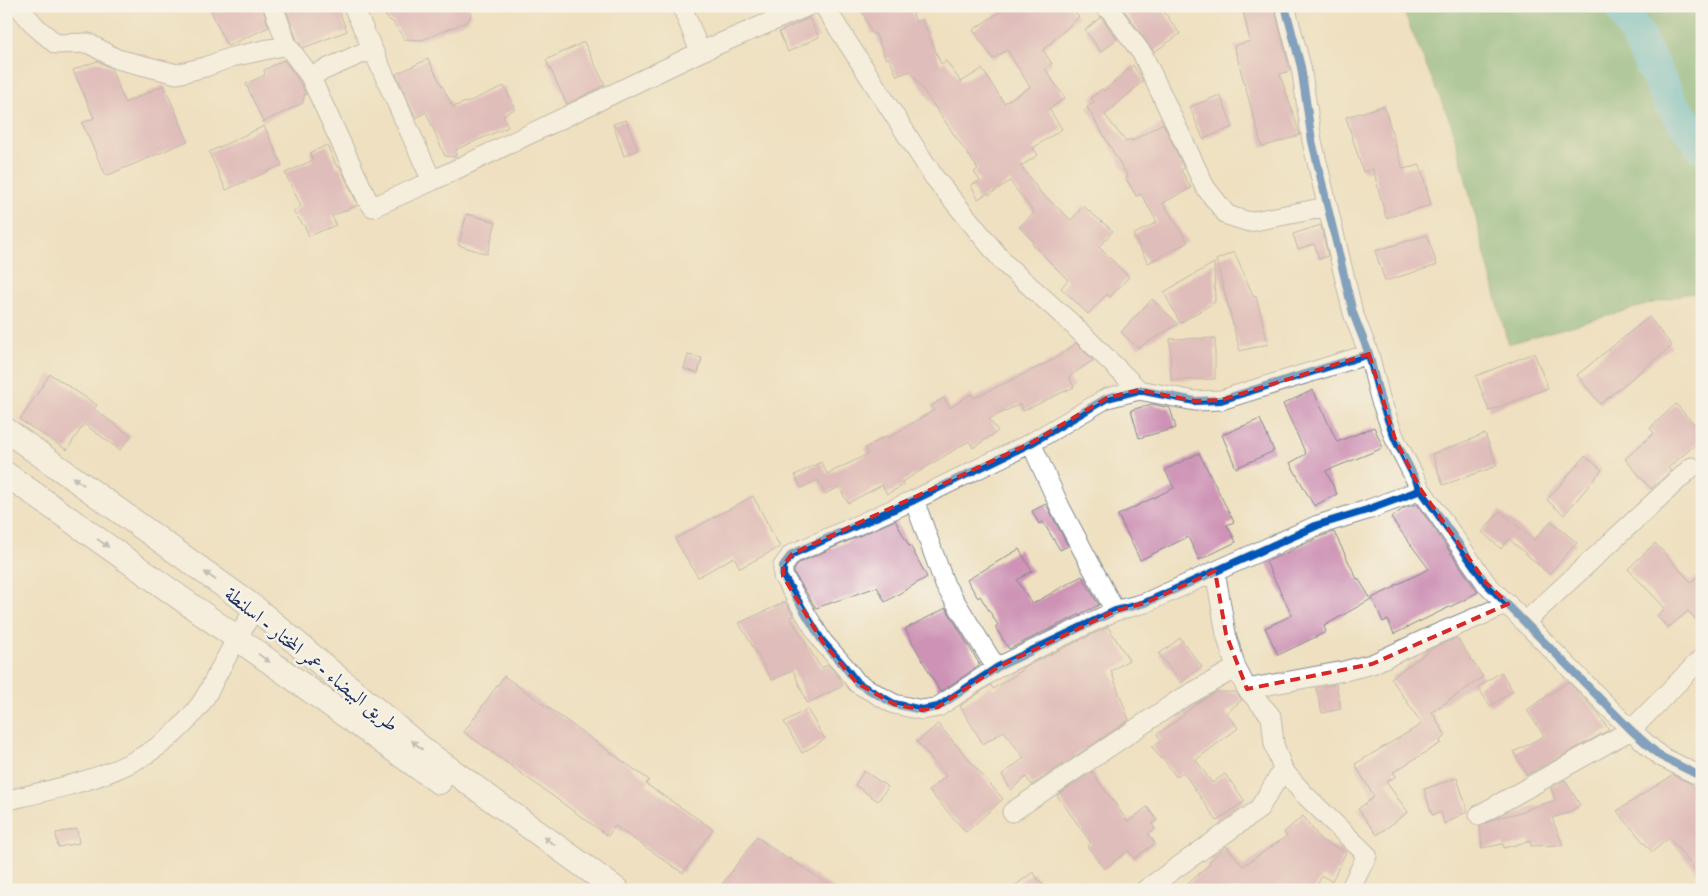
<svg xmlns="http://www.w3.org/2000/svg" width="1708" height="896" viewBox="0 0 1708 896" font-family="'IM FELL DW Pica',Amiri,serif">
<style>
.forest{fill:#66ab71;stroke:#406d68}
.lines{fill:none;stroke-linecap:round;stroke-linejoin:round}
.river{stroke:#59bfd7;stroke-width:34}
.building{fill:#cd92b5}
.minor-casing{stroke:#84888f;stroke-width:21}
.major-casing{stroke:#84888f;stroke-width:26}
.minor{stroke:#fff;stroke-width:19}
.major{stroke:#fff;stroke-width:24}
.cycleway-casing{stroke:#f7f3e8;stroke-width:11}
.cycleway{stroke:#0057b8;stroke-width:8}
.oneway{fill:#8d97ae}
.marked{fill:none;stroke:#d62828;stroke-width:4;stroke-dasharray:10 6;stroke-linejoin:round}
.labels{text-anchor:middle;stroke-width:4.5;stroke-linejoin:round;paint-order:stroke}
.street-label{font-size:20px;fill:#1b2f5e;stroke:#f7f3e8}
</style>
<rect width="100%" height="100%" fill="#f7f3e8"/>
<filter id="ink" filterUnits="userSpaceOnUse"><feTurbulence type="fractalNoise" baseFrequency=".02" numOctaves="2"/><feDisplacementMap in="SourceGraphic" scale="10" xChannelSelector="R" yChannelSelector="G"/><feConvolveMatrix kernelMatrix="1 2 1 2 8 2 1 2 1" color-interpolation-filters="sRGB"/></filter>
<filter id="wash" filterUnits="userSpaceOnUse"><feTurbulence type="fractalNoise" baseFrequency=".0096" numOctaves="4" result="noise"/><feDisplacementMap in="SourceGraphic" scale="20" xChannelSelector="R" yChannelSelector="G"/><feGaussianBlur stdDeviation="1.12" result="paint"/><feColorMatrix in="noise" values="0 0 0 0 0 0 0 0 0 0 0 0 0 0 0 0 0 1.4 0 .05"/><feComposite in="paint" operator="in"/></filter>
<g filter="url(#wash)">
<rect width="100%" height="100%" fill="#eee0c0"/>
<!-- forest -->
<path class="forest" d="M1401,6h300l1,287 -17,1 -177,50 -56,-218z"/>
<g class="lines">
<!-- river -->
<path class="river" d="M1622,6l49,97 31,43"/>
</g>
<g id="blocks">
<!-- building -->
<path class="building" d="M221,6h41l7,21 -42,19 -16,-35z
M298,6h39l10,25 -44,17 -6,-8 -10,-29z
M380,6h88l3,9 -3,6 -46,19 -18,-1 -10,-16 -7,-5z
M860,6h50l6,16 6,-3 19,45 5,-3 15,21 21,-13 22,34 26,-16 -23,-37 -14,9 -20,-29 35,-24h60l11,11 -36,33 9,14 -7,5 20,29 -16,11 13,20 -29,19 5,7 -17,11 20,27 30,27 12,-14 30,25 -14,16 30,30 -19,20 -3,-3 -19,20 -27,-26 7,-8 -36,-36 2,-2 -15,-15 15,-14 -24,-32 -21,14 -1,-2 -10,6 -7,-14 9,-4 -6,-9 4,-3 -68,-98 -13,5 -8,-18 -3,1 -11,-26 -3,1z
M1121,6h39l20,28 -26,18z
M1242,6h32l16,65 -10,3 20,61 -38,12 -28,-101 16,-5z
M1101,17l16,22 -16,13 -16,-22z
M809,18l10,19 -31,15 -9,-20z
M584,42l21,43 -38,19 -21,-44z
M428,59l25,48 13,-5v1l38,-17 11,23 -12,6 5,12 -51,22 -2,8 -10,-1 -19,-44 -10,6 -20,-44z
M284,60l16,22 6,13h-2l-1,8 -40,19 -17,-38 19,-9 -1,-5z
M97,61l14,7 14,35 39,-18 24,56 -82,35 -24,-53 12,-5 -21,-48z
M1133,65l10,16 -38,34 21,27 5,-3 1,2 31,-18 21,45 -3,2 10,18 -28,15 25,39 -40,21 -15,-28 24,-13 -16,-28 -5,2 -10,-18 2,-1 -41,-70 7,-5 -3,-4 11,-9 2,2z
M1220,95l13,32 -30,12 -13,-32z
M1384,106l19,63 17,-4 11,40 -45,13 -13,-49 -10,3 -17,-55z
M626,120l12,30 -14,6 -11,-32z
M264,126l18,39 -56,25 -17,-38z
M327,145l10,22h3l18,38 -26,11 4,9 -27,11 -4,-9 -12,-15 8,-6 -16,-33 28,-13 -3,-7z
M467,214l29,8 -9,32 -29,-9z
M1321,225l7,31 -9,3 -5,-15 -16,5 -5,-15z
M1427,235l10,30 -52,16 -10,-30z
M1234,252l20,45 2,-1 12,48 -28,7 -24,-91z
M1214,263l1,39 -35,21 -16,-31z
M1152,299l26,25 -40,24 -17,-16z
M1649,317l23,29 -72,58 -23,-29z
M1215,338v41l-44,1 -1,-41z
M1076,343l17,17 -24,17 5,10 -51,24 -3,-7 -31,15 9,12 -25,17 -4,-7 -67,41 2,3 -17,9 -5,-9 -34,18 -9,-16 -14,7 -7,-14 -17,8 -6,-13 26,-13 6,12 41,-20 -3,-6 22,-12 1,2 46,-28 -3,-4 13,-8 6,10 21,-14 3,4 79,-38z
M1534,353l14,35 -59,23 -13,-35z
M688,355l14,3 -4,15 -14,-4z
M50,374l47,31 -3,4 37,27 -11,14 -36,-26 -17,26 -47,-30z
M1313,390l24,52 37,-15 9,21 -57,23 11,23 -23,12 -24,-43 16,-9 -23,-50z
M1152,404l18,4 6,20 -37,10 -8,-28z
M1676,404l26,29v6l-34,29 3,3 -20,18 -26,-30 29,-26 -4,-5z
M1260,419l14,32 -38,17 -14,-33z
M1485,434l12,32 -54,19 -11,-31z
M1199,453l35,69 -7,3 9,17 -37,18 -11,-23 -48,23 -22,-45 56,-27 -9,-18z
M1585,456l17,14 -38,45 -17,-15z
M753,496l27,51 -40,21 -6,-11 -36,20 -23,-38z
M1046,504l22,42 -8,4 -17,-28 -4,2 -7,-13z
M1417,504l61,88 -16,9 -68,33 -6,-14 -5,2 -11,-24 23,-11 -1,-1 35,-17 -38,-51 13,-10z
M1500,511l34,29 17,-19 26,22 -28,31 -40,-35 -8,10 -19,-17z
M895,520l14,26 1,-1 17,32 -42,25 -8,-15 -61,21 -22,-35v-3l5,-7z
M1334,532l23,47 1,-1 13,21 -47,27 2,6 -48,23 -13,-27 27,-13 -26,-53 56,-26z
M1655,543l36,39 11,-9v53l-14,-15 -20,17 -11,-12 8,-8 -37,-39z
M1019,549l13,22 -15,9 15,24 50,-28 17,29 -90,44 -14,-22 3,-2 -18,-29 -2,2 -11,-18z
M785,602l9,14 -4,1 31,51 7,-3 11,13 4,8 -36,17 -14,-33 -21,10 -33,-57z
M946,608l34,57 -40,27 -35,-63z
M1108,627l21,33 -18,11 18,49 -97,65 -6,-8 -15,13 -9,-15 22,-17 -20,-27 -21,13 -23,-38 31,-21 2,4 30,-19 -1,-2z
M1180,638l22,29 -21,16 -22,-29z
M1457,638l26,39 -51,35 14,24 -6,4 1,3 -48,29 3,4 -10,6 22,30 -31,23 -19,-26 16,-12 -19,-33 67,-40 -31,-46 45,-32z
M1501,672l12,19 -23,15 -12,-19z
M504,676l145,104 -3,4 67,45 -30,44 -68,-47 -7,10 -144,-104z
M1568,682l28,29 13,19 -82,45 -13,-23 30,-16 -17,-26z
M1336,684l5,25 -19,4 -6,-25z
M1216,692h20l6,8 -16,13 12,15 -42,32 16,23 13,-9 20,27 -28,20 -34,-49 -7,5 -13,-19 -2,1 -9,-12 9,-6 -4,-7 28,-19 -1,-2 12,-9z
M807,709l18,30 -23,14 -18,-31z
M938,724l65,75 -37,33 -37,-41 17,-15 -29,-34z
M864,771l24,16 -10,14 -23,-16z
M1092,772l36,50 19,-15 10,13 -5,4 3,5 -7,5 7,9 -21,16 -6,-8 -24,18 -17,-23 4,-3 -34,-48z
M1673,775l18,9 11,13v81l-33,-40 -17,14 -35,-41z
M1457,778l11,33 -24,13 -3,-12 -9,3 -8,-26z
M1565,780l15,25 -10,7 -18,6 11,27 -32,1 -1,-5 -26,7 -1,-4 -21,4 -2,-22 17,-8 28,-7v-1l30,-10 -4,-12z
M1303,816l19,25 24,11 -14,29 -10,-5 -8,14h-133l29,-26 -1,-2 17,-16 17,20 44,-30 -3,-4z
M77,829l2,14 -21,4 -2,-14z
M757,837l32,23v-2l47,32h-118z
M1033,872l13,18h-37z"/>
</g>
</g>
<g filter="url(#ink)">
<use href="#blocks" fill-opacity="0" stroke="#84888f" stroke-width="1"/>
<g class="lines">
<!-- minor casing -->
<g class="minor-casing">
<path id="minor" d="M18,6l18,21 20,17 32,-1 29,16 60,15 28,-7 27,-10 55,-12
M273,6l14,39 23,31 57,123 6,8 59,-26 268,-129 108,-46
M353,6l79,175
M682,6l18,46
M824,6l110,171 70,86 65,58 70,69
M1104,6l6,4 33,45 62,132 22,28 22,7 78,-15
M1285,6l16,61 11,74 41,172 16,41 11,44 15,41 26,51 65,93 145,147 29,26 42,21
M310,76l62,-27
M1369,354l-148,46 -26,1 -56,-11 -32,8 -76,45 -117,57 -122,54 -9,12v10l39,65 22,25 13,17 37,21 28,6 16,-3 60,-40 117,-56 30,-8 173,-78 49,-15 54,-20
M1031,443l29,64 55,104
M914,500l31,85 45,73 8,9
M1215,571l11,63 10,34 11,21 24,27 3,28 9,26 21,24 63,61 -17,35
M1525,622l167,-155
M1247,689l97,-18 28,-7 58,-27 78,-33
M6,799h7c68,-16 138,-30 183,-89 10,-11 16,-26 23,-39 11,-21 23,-42 36,-63
M1012,812l167,-112 57,-32
M1479,815l152,-85 71,-72
M1145,890l113,-80 25,-40"/>
</g>
<!-- major casing -->
<g class="major-casing">
<path id="major" d="M6,430l249,178 171,144 191,138
M6,474l433,308"/>
</g>
<!-- minor -->
<use href="#minor" class="minor"/>
<!-- major -->
<use href="#major" class="major"/>
<!-- cycleway casing -->
<g class="cycleway-casing">
<path id="cycleway" d="M1285,6l16,61 11,74 41,172 16,41 11,44 15,41 26,51 65,93 145,147 29,26 42,21
M1369,354l-148,46 -26,1 -56,-11 -32,8 -76,45 -117,57 -122,54 -9,12v10l39,65 22,25 13,17 37,21 28,6 16,-3 60,-40 117,-56 30,-8 173,-78 49,-15 54,-20"/>
</g>
<!-- cycleway -->
<use href="#cycleway" class="cycleway"/>
</g>
<!-- one-way arrows -->
<defs><path id="oneway-solid" d="M-6-.8H1V-3.2L6.5 0L1 3.2V.8H-6Z" transform="scale(1.25)"/></defs>
<g class="oneway">
<use href="#oneway-solid" transform="translate(78 481) rotate(-145)"/>
<use href="#oneway-solid" transform="translate(103 543) rotate(35)"/>
<use href="#oneway-solid" transform="translate(210 576) rotate(-144)"/>
<use href="#oneway-solid" transform="translate(264 658) rotate(35)"/>
<use href="#oneway-solid" transform="translate(417 745) rotate(-140)"/>
<use href="#oneway-solid" transform="translate(549 841) rotate(-144)"/>
</g>
</g>
<!-- marked area -->
<path d="M0 0H1708V896H0ZM1369,354l26,85 26,51 65,93 22,21 -136,60 -125,25 -21,-55 -11,-63 -70,32 -30,8 -117,56 -60,40 -16,3 -28,-6 -37,-21 -35,-42 -39,-65v-10l9,-12 239,-111 76,-45 32,-8 56,11 26,-1z" fill="#eee0c0" fill-opacity=".55" fill-rule="evenodd"/>
<path class="marked" d="M1369,354l26,85 26,51 65,93 22,21 -136,60 -125,25 -21,-55 -11,-63 -70,32 -30,8 -117,56 -60,40 -16,3 -28,-6 -37,-21 -35,-42 -39,-65v-10l9,-12 239,-111 76,-45 32,-8 56,11 26,-1z"/>
<g class="labels">
<!-- street labels -->
<g class="street-label">
<text transform="translate(312 659) rotate(39)" y="7">طريق البيضاء -عمر المختار - اسلنطة</text>
</g>
</g>
<!-- margin -->
<rect width="1708" height="896" fill="none" stroke="#f7f3e8" stroke-width="25"/>
</svg>
